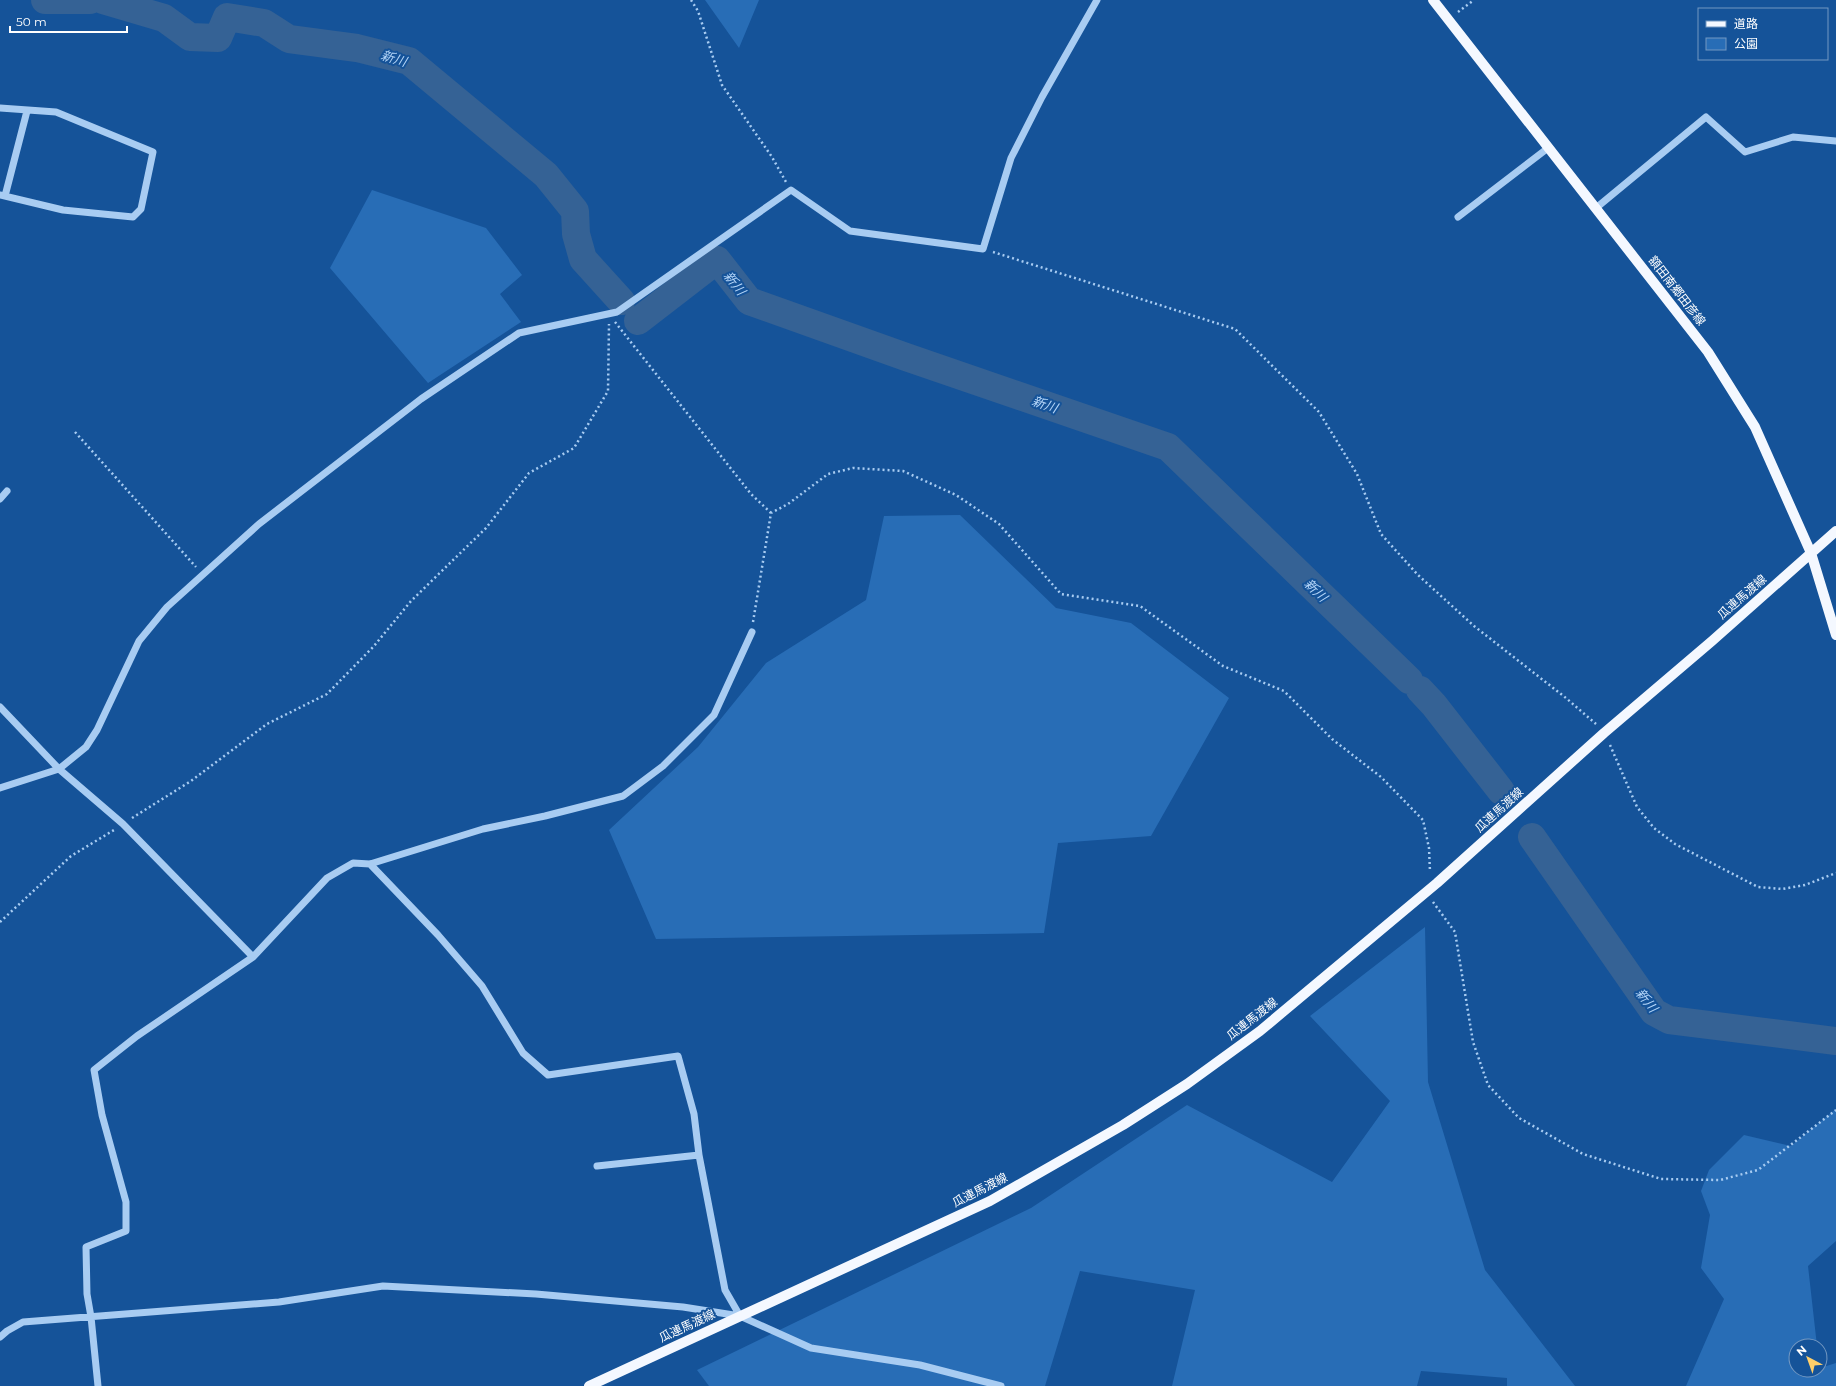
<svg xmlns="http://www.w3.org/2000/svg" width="1836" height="1386" viewBox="0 0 1836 1386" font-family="Montserrat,'Noto Sans JP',sans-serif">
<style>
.green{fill:#286db6}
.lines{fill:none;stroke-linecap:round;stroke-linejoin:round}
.river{stroke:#356295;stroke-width:28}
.path{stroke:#a8ccf2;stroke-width:2.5;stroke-dasharray:2 3;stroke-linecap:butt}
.minor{stroke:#a8ccf2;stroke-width:7}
.major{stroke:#f4f8ff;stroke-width:10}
.labels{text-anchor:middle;stroke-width:4;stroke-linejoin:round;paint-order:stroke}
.street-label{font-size:12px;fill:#fff;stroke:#155399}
.water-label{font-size:13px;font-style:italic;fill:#b5d6f9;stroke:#155399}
</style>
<rect width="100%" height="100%" fill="#155399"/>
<!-- green -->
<path class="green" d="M705,0h54l-20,48z
M372,190l114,38 36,47 -22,19 21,28 -93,61 -98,-115z
M960,515l96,93 75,15 98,75 -78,138 -93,7 -14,90 -388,6 -47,-109 89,-83 68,-84 100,-63 18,-84z
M1425,927l3,155 57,188 90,116h-68v-8l-86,-7 -4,15h-245l23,-96 -115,-19 -35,115h-336l-12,-16 334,-162 156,-103 145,77 58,-81 -80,-85z
M1836,1109v132l-28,25 9,80h-21v24h24v-2l16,-5v23h-150l38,-87 -23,-31 9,-53 -9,-24 8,-21 35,-35 47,11z"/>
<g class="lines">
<!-- river -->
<path class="river" d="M45,0h45
M103,0l61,18 26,19 28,1 9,-21 37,6 25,16 68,9 52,13 137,114 29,36 1,23 7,25 38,42
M638,321l79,-61 32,41 157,56 262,90 241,233
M1420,690l14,15 67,86
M1532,837l122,175 15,8 167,21"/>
<!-- path -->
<path class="path" d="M691,0l7,11 24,74 50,72 14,25
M1458,12l16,-12
M993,252l242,77 84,83 38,62 24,60 37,41 56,51 92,72 30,26
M615,322l136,172 20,19
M75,432l121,135
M753,622l18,-109 17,-9 40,-30 25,-6 50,3 53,24 43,29 62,70 79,12 83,60 61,25 48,48 49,38 42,43 6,28 1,24
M1610,745l27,62 17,21 21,16 83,43 24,2 23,-4 31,-12
M132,818l59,-37 76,-57 60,-30 47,-48 37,-45 75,-73 43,-55 45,-25 34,-57 1,-67
M1433,902l22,30 18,110 15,43 31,33 64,36 78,25 59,1 38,-10 78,-60
M0,922l71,-66 43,-26"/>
<!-- minor -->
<path class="minor" d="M0,108l56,4 97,40 -12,57 -8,8 -70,-7 -63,-15
M5,196l22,-85
M1596,208l110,-91 39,35 48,-15 43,4
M1458,217l90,-69
M0,499l7,-8
M0,707l59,62 64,55 130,133
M0,788l59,-19 27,-22 11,-17 42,-89 28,-34 92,-83 162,-125 98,-66 98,-21 174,-122 59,41 133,18 28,-91 31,-61 55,-97
M370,864l68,71 44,51 41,67 25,22 130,-19 16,58 5,41 26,135 15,26
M597,1166l102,-11
M0,1337l7,-6 16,-9 256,-20 104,-16 153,8 147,13 57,9 71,32 109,17 81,21
M98,1386l-7,-69 -4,-23 -1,-47 40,-16v-29l-24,-87 -8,-45 43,-34 116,-79 74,-79 26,-15 17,1 113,-35 62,-13 78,-20 40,-30 51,-51 38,-83"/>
<!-- major -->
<path class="major" d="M1433,0l275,352 47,75 56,126 25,82
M589,1386l401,-185 133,-76 64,-41 73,-53 177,-148 167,-150 108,-92 124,-110"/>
</g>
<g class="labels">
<!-- street labels -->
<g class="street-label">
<text transform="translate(1677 291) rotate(52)" y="4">額田南郷田彦線</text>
<text transform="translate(1742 597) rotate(-41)" y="4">瓜連馬渡線</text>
<text transform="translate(1499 810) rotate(-42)" y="4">瓜連馬渡線</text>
<text transform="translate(1252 1019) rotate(-38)" y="4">瓜連馬渡線</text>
<text transform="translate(980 1190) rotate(-27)" y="4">瓜連馬渡線</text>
<text transform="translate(687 1326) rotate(-25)" y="4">瓜連馬渡線</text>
</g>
<!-- water labels -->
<g class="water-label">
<text transform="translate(394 58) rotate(17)" y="5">新川</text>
<text transform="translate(735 283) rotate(52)" y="5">新川</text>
<text transform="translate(1045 404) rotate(19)" y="5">新川</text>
<text transform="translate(1316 590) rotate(44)" y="5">新川</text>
<text transform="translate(1647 1000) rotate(51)" y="5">新川</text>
</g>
</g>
<!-- legend -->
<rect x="1698" y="8" width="130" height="52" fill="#155399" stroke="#7398c2"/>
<rect x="1706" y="21" width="20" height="6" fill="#f4f8ff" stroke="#7398c2"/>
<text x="1734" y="28" font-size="12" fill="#ffffff">道路</text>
<rect x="1706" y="38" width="20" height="12" fill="#286db6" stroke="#7398c2"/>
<text x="1734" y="48" font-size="12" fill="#ffffff">公園</text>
<!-- north arrow -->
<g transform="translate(1808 1358) rotate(319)"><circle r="19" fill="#155399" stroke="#7398c2"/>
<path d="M0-3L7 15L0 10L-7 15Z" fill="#ffcf6a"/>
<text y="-6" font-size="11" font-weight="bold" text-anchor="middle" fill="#ffffff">N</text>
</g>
<!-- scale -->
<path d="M10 26v6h117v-6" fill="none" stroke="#ffffff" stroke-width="2"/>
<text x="16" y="26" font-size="12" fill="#ffffff" stroke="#155399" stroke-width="3" paint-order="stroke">50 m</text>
</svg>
